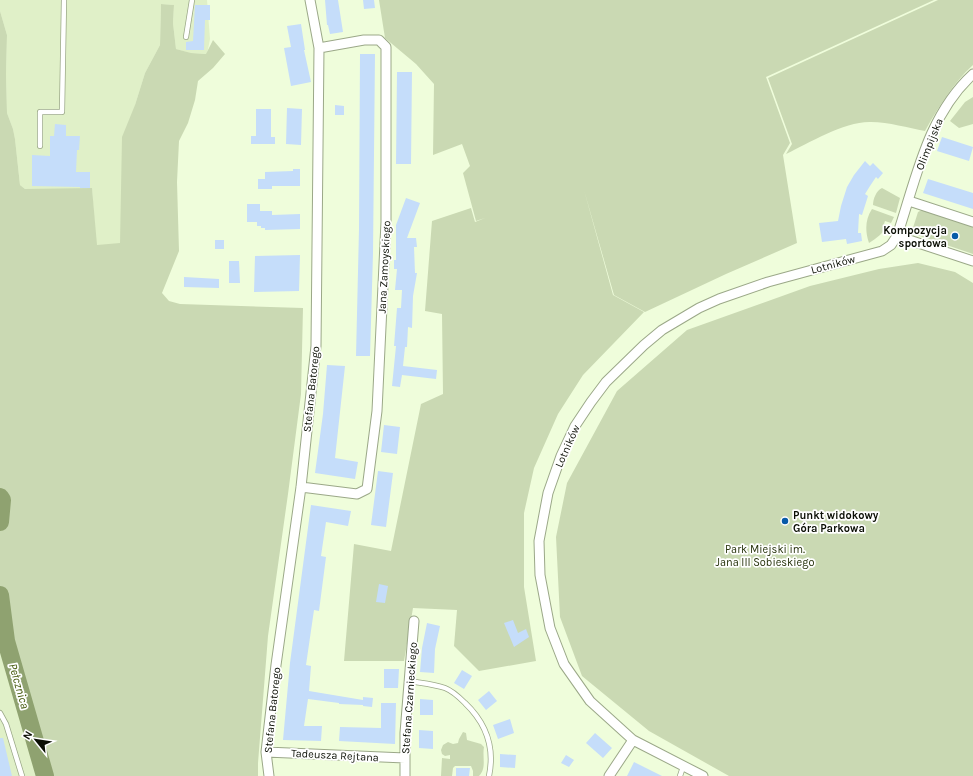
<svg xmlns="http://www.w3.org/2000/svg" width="973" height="776" viewBox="0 0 973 776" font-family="Karla,sans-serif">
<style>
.built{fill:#e0f0c8}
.green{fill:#cad9b3}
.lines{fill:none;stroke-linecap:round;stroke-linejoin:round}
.river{stroke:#8fa270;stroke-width:18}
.building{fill:#c5ddfa}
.lane-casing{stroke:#9ba888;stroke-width:6}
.street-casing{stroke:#9ba888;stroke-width:11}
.lane{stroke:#fff;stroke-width:4.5}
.street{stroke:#fff;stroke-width:9}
.poi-dot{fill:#075aa8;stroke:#fff;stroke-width:1.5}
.labels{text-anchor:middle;stroke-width:3.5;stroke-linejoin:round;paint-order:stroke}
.street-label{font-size:11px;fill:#0b0f05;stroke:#fff}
.poi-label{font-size:11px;font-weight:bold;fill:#0b0f05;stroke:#fff;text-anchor:end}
.park-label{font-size:11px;fill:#243009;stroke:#fff}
.water-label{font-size:12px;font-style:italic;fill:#3b5100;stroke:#fff}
</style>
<rect width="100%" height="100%" fill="#effddb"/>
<!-- built -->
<path class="built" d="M0,0h207l3,39 -3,15 -17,-1 -14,-4 -3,-26 1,-18 -13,-1 -1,41 -15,28 -10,32 -15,138 -11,179 -17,-233h-67l-5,-4 -5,-46 -2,-10 -6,-16 -1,-39 1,-39 -7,-24z
M0,624l35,139 4,13h-39z"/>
<!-- green -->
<path class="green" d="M379,0h555l-168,77 24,66 -7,12 14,88 -71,31 -81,38 -31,-17 -30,-105 29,105 31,17 -61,63 -25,39 -24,54 -10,45v74l12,74 -57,10 -25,-25 3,-36 -44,-2 -9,53h-60l10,-117 37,7 30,-147 22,-10 -1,-80 -17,-3 7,-90 39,-13 4,14 10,-4 -9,3 -13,-48 7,-7 -8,-22 -29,11 1,-71 -18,-20 -31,-26z
M938,0h35v65c-20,18 -35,43 -48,66 -17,-3 -36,-9 -54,-9 -26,-1 -62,21 -85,32l6,-10 -24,-66z
M161,4l13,1 -1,18 3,26 15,4 15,1 7,-14 12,14 -12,14 -15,13 -3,19 -7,23 -9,18 -2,41 2,69 -17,42 7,8 11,3 123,4 -2,86 -13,100 -20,142 -10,127v13h-219l-39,-152v-613l7,24 -1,39 1,39 6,16 2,10 5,46 5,4 67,-1 5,57 23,-2 2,-106 13,-32 10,-32 15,-28z
M973,97v27l-14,4 -9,-7 15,-19z
M882,188l18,10 -4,15 -23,-8c0,-6 3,-14 9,-17z
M872,209l22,8 -3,6 -6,-2 -1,3 4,2c-5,7 -11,12 -19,17 -4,-11 -4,-24 3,-34z
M922,210l51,16v28l-59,-20 -2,-3 6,-19z
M918,263l37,9 18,11v493h-244l-80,-45 -67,-55 -22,-59 -4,-80 11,-54 50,-92 70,-61 123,-44 69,-17z
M463,732l3,1 1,7 14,4 3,3c-2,10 3,21 -5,29h-6v-5l-2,-5h-16l-2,2 -1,8h-11l1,-18 8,1v-4l-5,1 -3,-2 -1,-4 2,-5 5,-3 5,2 5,-1 1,-4z"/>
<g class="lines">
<!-- river -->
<path class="river" d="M0,497l2,3 -2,22
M0,595l6,46 39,135"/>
</g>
<!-- building -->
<path class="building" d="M325,0h13l5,32 -13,2 -2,-9h-1z
M363,0h11l1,8 -11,1z
M195,5h15v15h-5l-1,30h-18v-8l7,-1z
M301,24l4,26h-1l7,32 -20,4 -7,-38 7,-1 -4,-21z
M360,54h15l-2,199 -3,103h-14l3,-127z
M397,72h15l-1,92h-15z
M335,105l9,1v9h-9z
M287,108l15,1 -1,36 -15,-1z
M256,109h15v28h4v7h-24v-8h5z
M55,124l11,1v11h14l-1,14h-2l-1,22h14v16h-10v-1l-48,-1v-31l18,1v-20h4z
M942,137l31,10 -4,14 -32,-10z
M865,161l5,5 3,-3 10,10 -5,6 -2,-2 -6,9 -5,8 3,2 -6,19 -3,-1 -1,19h3l1,8 -15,3 -1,-5 -24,3 -3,-19 19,-2 3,-15 6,-19 7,-12z
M293,169h7v17h-28v3h-14v-10h7v-7l28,-1z
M928,179l45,14v16l-50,-16z
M406,198l14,5 -13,35h9l1,9h-3l1,26h2l-4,23 -1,32 -4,-1 -1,20h-2l-2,19 34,4 -1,9 -34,-4 -2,12 -8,-1 4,-40h-2l3,-38h4l1,-18h-7l2,-21h-3v-9h2v-35z
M247,204h13v7h12v4l28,-1v15l-35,1v-2h-4v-2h-4v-4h-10z
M215,240h9v9h-9z
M300,255l-1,36 -45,1 1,-36z
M229,261h10l1,22h-11z
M184,277l35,2v9l-35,-1z
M327,365l18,1 -10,92 23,4 -3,17 -40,-6 8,-59z
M384,425l16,2 -3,27 -16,-2z
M378,471l15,2 -7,54 -15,-2z
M311,505l40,6 -3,15 -22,-4 -5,34 5,1 -7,54 -5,-1 -8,55 5,1 -2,25 54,9v-3l10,1 -1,9 -9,-1v-1l-24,-1v-1l-31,-4 -4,27h18l-1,15 -38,-1 7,-77z
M379,584l9,2 -3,17 -9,-1z
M513,620l5,13 8,-4 3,8 -15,10 -10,-24z
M427,623l13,3 -5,23 -1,24 -14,-1 2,-24z
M384,669h15l-1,19h-14z
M462,670l10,6 -8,13 -10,-6z
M489,691l8,10 -11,9 -8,-10z
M420,699l13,1v15h-13z
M381,703h15l-1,41 -56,-3 1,-14 41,1z
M510,719l4,14 -16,6 -5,-14z
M419,730l14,1v18l-14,-1z
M595,733l17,15 -9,10 -17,-15z
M0,738h3l9,38h-12z
M500,754l16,1 -1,13 -15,-1z
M566,755l8,5 -5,7 -8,-4z
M634,762l28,14h-35z
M456,768h14l-1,8h-13z"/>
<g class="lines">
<!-- lane casing -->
<g class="lane-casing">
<path id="lane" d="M186,37l6,-37
M40,146v-34h22l2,-112
M409,681c12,2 25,3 36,7 8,3 15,10 20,15 21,20 30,44 24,73
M0,713l6,11 16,52
M680,776l3,-9"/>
</g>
<!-- street casing -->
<g class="street-casing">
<path id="street" d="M973,74c-46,42 -57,106 -76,162l76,25
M909,201l64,21
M301,487l56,7 10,-5 10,-78 9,-189v-175l-7,-7h-15l-45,8
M266,752l139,6
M269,776l-3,-24 10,-87 25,-178 15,-141 3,-298 -9,-48
M405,776v-43l9,-112
M609,776l24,-36
M703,776l-70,-36 -43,-39 -26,-37 -14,-36 -10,-53 -1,-34 9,-48 13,-37 14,-30 16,-24 15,-20 38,-37 18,-15 37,-22 20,-9 49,-17 114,-31 9,-6 6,-9"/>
</g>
<!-- lane -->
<use href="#lane" class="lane"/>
<!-- street -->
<use href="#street" class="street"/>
</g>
<!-- markers -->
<g class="poi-dot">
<circle cx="955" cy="236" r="4"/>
<circle cx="785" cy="521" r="4"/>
</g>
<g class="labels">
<!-- street labels -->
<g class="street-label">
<text transform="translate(929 144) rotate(-68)" y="4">Olimpijska</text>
<text transform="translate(833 264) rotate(-15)" y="4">Lotników</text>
<text transform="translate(384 267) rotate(-87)" y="4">Jana Zamoyskiego</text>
<text transform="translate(311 389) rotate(-84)" y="4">Stefana Batorego</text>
<text transform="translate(567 446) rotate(-66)" y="4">Lotników</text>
<text transform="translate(409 698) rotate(-86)" y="4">Stefana Czarnieckiego</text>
<text transform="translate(272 710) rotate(-84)" y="4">Stefana Batorego</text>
<text transform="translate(335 755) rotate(3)" y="4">Tadeusza Rejtana</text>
</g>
<!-- poi labels -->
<g class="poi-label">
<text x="947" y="234">Kompozycja<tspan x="947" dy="13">sportowa</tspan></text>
<text x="793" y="519" text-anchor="start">Punkt widokowy<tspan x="793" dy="13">Góra Parkowa</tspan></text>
</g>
<!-- park labels -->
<g class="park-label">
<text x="765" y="553">Park Miejski im.<tspan x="765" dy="13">Jana III Sobieskiego</tspan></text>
</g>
<!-- water labels -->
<g class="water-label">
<text transform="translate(19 686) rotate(74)" y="4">Pełcznica</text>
</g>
</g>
<!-- north arrow -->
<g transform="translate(36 740) rotate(300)" stroke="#ffffff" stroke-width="3" paint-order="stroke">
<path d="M0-3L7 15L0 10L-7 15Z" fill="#0b0f05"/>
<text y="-6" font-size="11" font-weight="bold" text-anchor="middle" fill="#0b0f05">N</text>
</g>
</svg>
